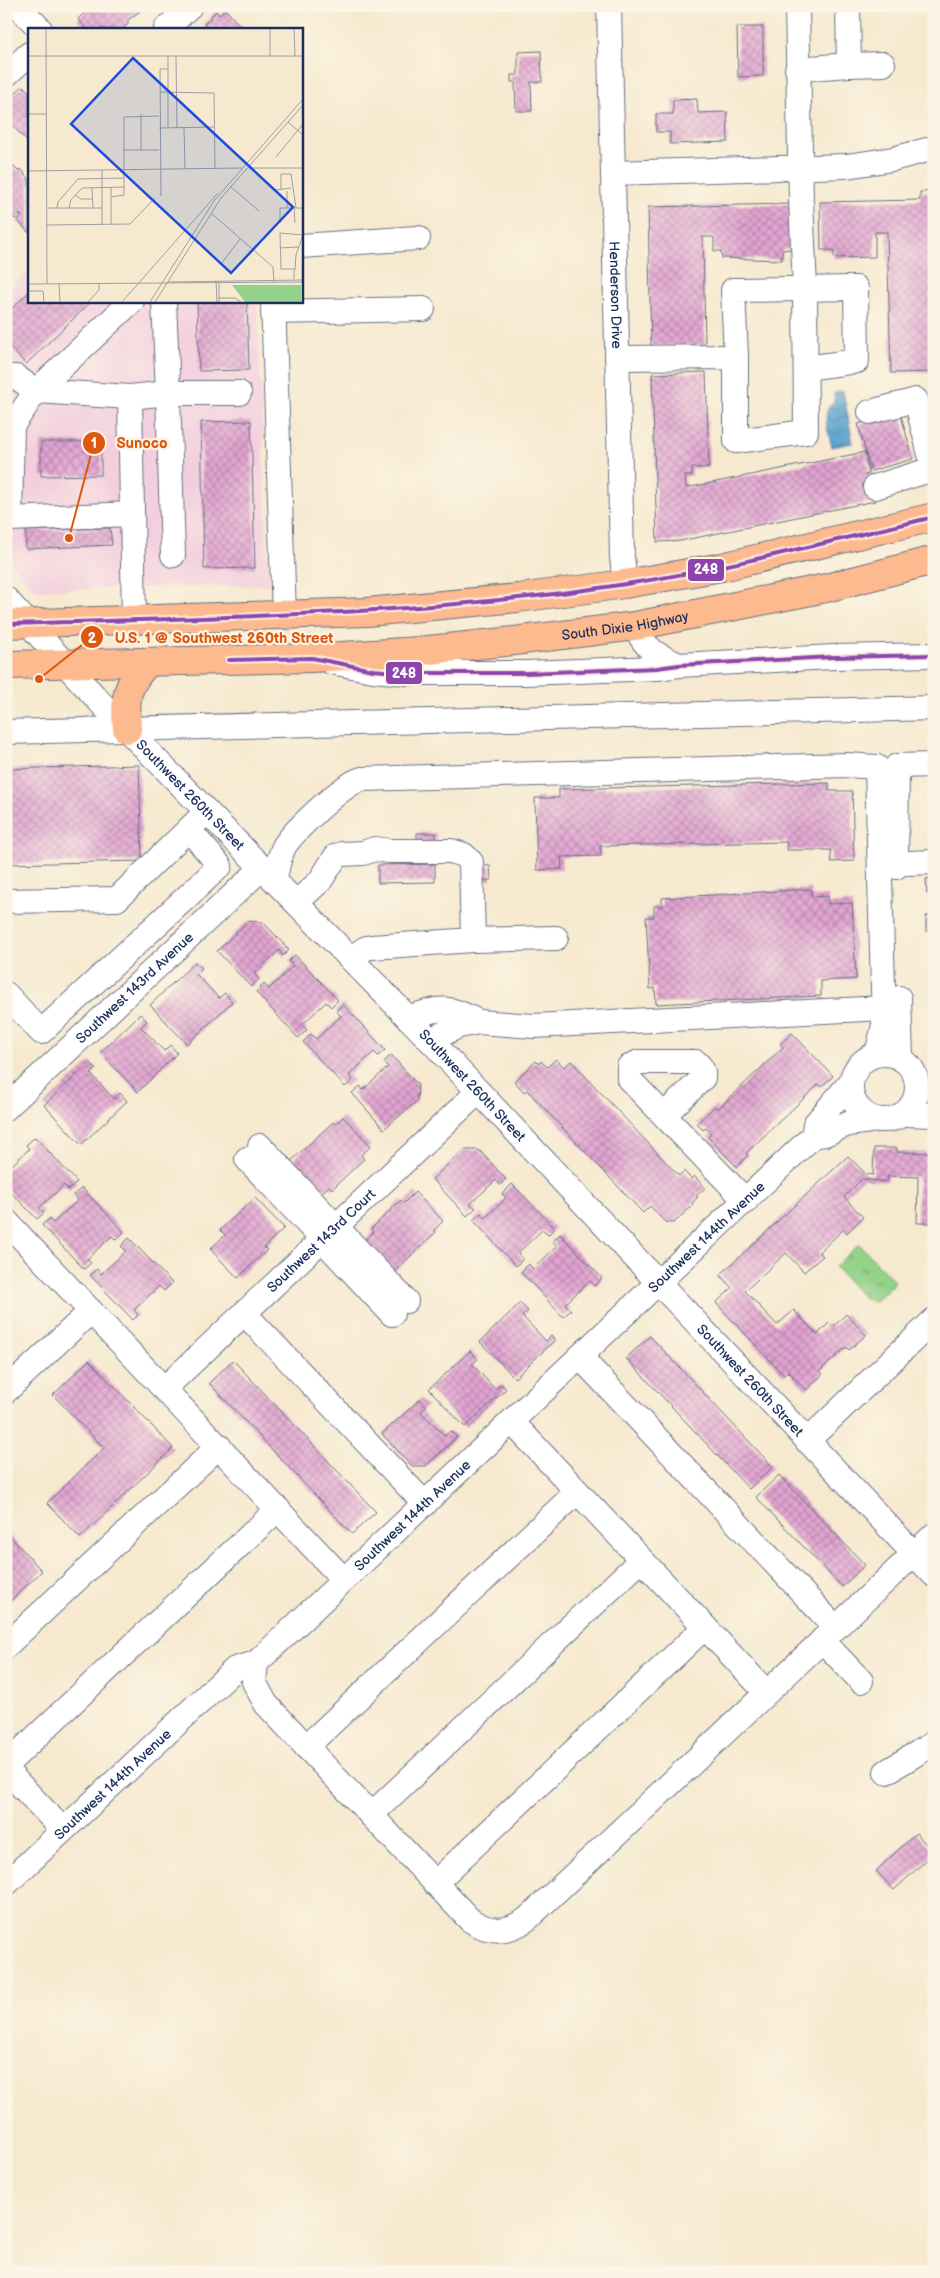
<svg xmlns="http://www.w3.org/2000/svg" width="940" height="2278" viewBox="0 0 940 2278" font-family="'Balsamiq Sans',sans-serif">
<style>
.built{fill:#f3cfde}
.park{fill:url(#park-tufts);stroke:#578074}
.water{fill:url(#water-waves);stroke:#396896}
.building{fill:url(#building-cross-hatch)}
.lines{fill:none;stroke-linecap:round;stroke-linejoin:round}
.minor-casing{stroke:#687086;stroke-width:26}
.highway-casing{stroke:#687086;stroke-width:30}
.minor{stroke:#fff;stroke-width:24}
.highway{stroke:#fcba8e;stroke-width:28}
.bus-1-casing{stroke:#fcf5e5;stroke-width:8}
.bus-1{stroke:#8e44ad;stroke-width:4}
.labels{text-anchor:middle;stroke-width:4.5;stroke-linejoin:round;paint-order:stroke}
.street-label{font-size:14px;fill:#1b2f5e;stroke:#fcf5e5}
.inset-road{fill:none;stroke:#9e9fa2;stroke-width:1}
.view{fill:#1d4ed8;fill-opacity:0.15;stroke:#1d4ed8;stroke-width:2.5}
.inset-edge{fill:none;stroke:#1b2f5e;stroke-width:2.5}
.leader{fill:none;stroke:#de5710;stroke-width:2}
.callout-dot{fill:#de5710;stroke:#fcf5e5;stroke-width:2}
.mark-label{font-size:15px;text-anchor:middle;font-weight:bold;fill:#fff}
.callout-label{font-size:15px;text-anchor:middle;font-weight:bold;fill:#de5710;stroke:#fcf5e5;stroke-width:4.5;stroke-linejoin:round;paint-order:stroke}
.line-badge{stroke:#fcf5e5;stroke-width:2}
.badge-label{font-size:14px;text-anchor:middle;font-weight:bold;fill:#fff}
</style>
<defs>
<pattern id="park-tufts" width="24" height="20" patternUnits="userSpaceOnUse" patternTransform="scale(1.25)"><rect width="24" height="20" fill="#93d289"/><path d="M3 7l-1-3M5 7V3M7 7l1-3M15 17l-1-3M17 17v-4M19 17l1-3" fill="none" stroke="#77ab73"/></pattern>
<pattern id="water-waves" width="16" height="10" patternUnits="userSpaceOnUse" patternTransform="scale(1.25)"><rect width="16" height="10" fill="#57a2cf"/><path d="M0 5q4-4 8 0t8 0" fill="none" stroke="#4784ab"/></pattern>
<pattern id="building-cross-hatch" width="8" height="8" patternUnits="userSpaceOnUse" patternTransform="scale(1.25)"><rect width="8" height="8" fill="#e2a4d1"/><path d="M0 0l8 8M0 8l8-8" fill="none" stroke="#b686ad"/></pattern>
</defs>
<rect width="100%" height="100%" fill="#fcf5e5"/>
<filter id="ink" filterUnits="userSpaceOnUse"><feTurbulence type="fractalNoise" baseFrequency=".02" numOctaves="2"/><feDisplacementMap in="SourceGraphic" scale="10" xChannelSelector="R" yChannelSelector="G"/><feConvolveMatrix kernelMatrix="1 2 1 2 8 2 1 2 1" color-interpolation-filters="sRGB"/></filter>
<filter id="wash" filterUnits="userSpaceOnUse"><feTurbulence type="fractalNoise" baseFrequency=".0096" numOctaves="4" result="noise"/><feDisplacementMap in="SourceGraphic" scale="20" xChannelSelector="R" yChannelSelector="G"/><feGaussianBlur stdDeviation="1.12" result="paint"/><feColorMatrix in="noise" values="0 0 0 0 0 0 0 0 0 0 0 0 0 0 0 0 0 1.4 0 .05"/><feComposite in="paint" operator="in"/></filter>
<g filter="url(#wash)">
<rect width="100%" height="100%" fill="#f6e9cf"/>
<!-- built -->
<path class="built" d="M29,270v31h228l12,284 -234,5 -29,-32v-266z"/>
<!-- park -->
<path class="park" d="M859,1244l36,38 -21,20 -9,-3 -30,-32z"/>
<!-- water -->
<path class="water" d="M843,391l10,52 -21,4c-3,-13 -13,-38 3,-45l-1,-9z"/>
<g id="blocks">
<!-- building -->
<path class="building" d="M87,6h56l1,2 -17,13 2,2 -6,6h-36l-9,-10 9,-9 -2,-2z
M225,9l18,20h-39l2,-2 -2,-3 8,-7 -1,-1 5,-5 3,4z
M737,27h26v49l-25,1z
M541,51l1,31h-11l1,29h-16l-1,-29h-4v-7h7v-23z
M23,86l6,6v51l-23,-24v-18z
M697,99l1,14 29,-1 1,30 -58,2v-12h-14v-18h17v-14z
M6,158l12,13 3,-2 4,5 -1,1 5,3v55l-12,-13 5,-4 -2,-2 -5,5 -9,-10z
M934,191v181l-43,1 -4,-141h-12v25l-41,1v-8h-13l-1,-48 100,-2v-8z
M790,204l1,45 -9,1v10l-60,-2 -1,-7h-7v-14h-11l2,108 -54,1 -3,-139z
M29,292v9h63l-66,63 -20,-21v-29z
M197,301h50l2,69 -50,1z
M706,372l3,96h-17v8h-7l1,12 179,-36 4,22 -4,1 10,26 -195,40 -23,1 -5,-168z
M900,412l13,47 -42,12 -13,-47z
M251,421l4,147 -51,1 -3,-147z
M41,442h60v33l-60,1z
M110,528l2,17 -86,4v-18z
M139,765l3,96 -136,3v-95z
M829,783v8h23l2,70 -23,1v-12h-44v-8l-187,4 1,10 -40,1 1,12 -25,1 -2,-72h24v-9z
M417,833h19v12h-19z
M435,864v18l-57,1v-18z
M481,866h9l1,14 -10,1z
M934,878v53h-8v-15h5l-1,-22h-3l-1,-15z
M811,889l1,8 16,-1v8l24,-1 4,76 -35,2v15l-165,8 -1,-16 -5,1 -4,-72h8v-11h8v-8z
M248,921l15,1 26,28 -6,6 -4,-6 -25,24 5,5 -8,8 -34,-36z
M295,955l43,45 -7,7 -5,-5 -24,23 5,5 -9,8 -42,-46 8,-8 5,5 24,-23 -4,-5z
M195,962l7,6 -6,6 23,24 6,-5 7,9 -45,42 -37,-39z
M343,1004l42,46 -7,6 -4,-4 -25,23 4,5 -8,7 -42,-45 8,-8 5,5 25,-23 -5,-5z
M140,1014l7,7 -6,6 23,24 6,-6 7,8 -39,39 -38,-39z
M792,1033l41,43 -12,11 -2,-3 -73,69 2,2 -11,12 -29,-30 3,-4 -5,-5 -3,2 -6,-7 18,-17 3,3 65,-62 -3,-3z
M391,1055l27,30 -1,16 -33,28 -32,-36 8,-7 3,4 25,-23 -4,-5z
M556,1059l8,8 7,-6 108,115 5,-5 7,8 3,-3 11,12 -9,8 2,1 -6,6 1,2 -19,18 -9,-1 -15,-16 -7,7 -116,-123 -3,2 -10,-11 22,-20 3,3 2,-3 6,6z
M90,1062l6,7 -5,5 23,25 6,-6 7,8 -46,44 -37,-40z
M343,1117l28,29 -10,9 3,4 -32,30 -3,-3 -10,9 -30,-32 44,-41 2,2z
M35,1137l42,45 -8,8 -5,-5 -25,23 5,5 -7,6 -31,-32v-16l23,-22 -3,-4z
M874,1148h23v4l37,1v70h-17l1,-46 -30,-1 -1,6 -25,-3 -18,18 19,20 -16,16 -3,-4 -25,23 4,4 -19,16 -18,-19 -41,38 32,34 17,-15 23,25 12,-12 4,4 13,-13 20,21 -17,15 -3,-3 -26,24 3,3 -17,16 -18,-19 -4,4 -68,-72 16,-15 -12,-13 128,-119 18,18 7,1z
M464,1150h15l27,29 -6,6 -4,-5 -26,24 6,4 -9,8 -35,-37z
M512,1184l43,44 -7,7 -6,-5 -24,23 5,6 -7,7 -43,-46 8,-7 4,5 21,-20 -4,-4z
M82,1188l42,44 -8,8 -4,-4 -25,23 4,4 -7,6 -42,-44 7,-6 4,4 25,-23 -5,-5z
M415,1192l28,29 -9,9 2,2 -43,41 -30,-31 10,-10 -2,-3 30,-29 3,3z
M255,1198l29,30 -20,19 3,3 -29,28 -28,-29 15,-14 -5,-5z
M560,1234l42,44 -7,8 -5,-5 -25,23 6,6 -8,7 -42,-45 8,-8 4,5 24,-23 -4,-5z
M129,1238l43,45 -8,8 -5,-5 -25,24 4,5 -5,5 -43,-45 7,-6 4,5 25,-23 -5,-5z
M520,1303l8,8 -6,5 24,25 5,-5 4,4 -40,38 -35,-36z
M650,1336l123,131 -24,22 -123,-131z
M470,1351l8,8 -6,5 23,25 6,-5 5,5 -41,38 -36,-38z
M89,1360l84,88 -93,90 -33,-35 57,-55 -51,-53z
M233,1360l143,152 -24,22 -143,-151z
M420,1399l7,7 -6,6 24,24 5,-5 7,6 -31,29h-14l-30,-32z
M779,1475l86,90 -23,22 -86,-90z
M10,1536l32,35 -36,34v-66z
M916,1833l18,20 -40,37 -18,-19z"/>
</g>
</g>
<g filter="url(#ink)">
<use href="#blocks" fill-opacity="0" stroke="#687086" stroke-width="1"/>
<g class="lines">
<!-- minor casing -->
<g class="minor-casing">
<g id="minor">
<path d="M18,6l22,23"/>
<path id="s1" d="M609,6l13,551 3,27"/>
<path d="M166,29l24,-23"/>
<path d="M849,65l34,-1"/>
<path d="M797,69l52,-4 -1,-59"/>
<path d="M6,75l23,-21"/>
<path d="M613,173l234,-7 46,-7 41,-11"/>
<path d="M301,246l117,-8"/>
<path d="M132,301l-96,90 -24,35 -2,93 122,-5"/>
<path d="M164,301l4,92h71"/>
<path d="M273,301l11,314"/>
<path d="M273,312l150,-3"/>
<path d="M736,357l-3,-67 123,-2 1,73 -51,7"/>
<path d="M617,358l119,-1v84l70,-9 -1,-144 -4,-88 -4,-194"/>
<path d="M6,377h10l20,14 94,6 4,222"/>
<path d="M130,397l38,-4 5,162"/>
<path d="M870,412l46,-12 18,70"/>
<path d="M875,487l58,-18"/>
<path id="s2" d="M6,599l92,101 332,340 504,535"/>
<path d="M635,626c11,24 21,29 44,39"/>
<path d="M331,662l42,8 34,3h119l131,-5 22,-3 155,-8 100,-2"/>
<path d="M6,732l928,-24"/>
<path d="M880,864l54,-2"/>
<path d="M896,867l1,-101 37,-1"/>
<path d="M275,879c2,-11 4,-24 10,-34 11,-16 59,-62 77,-66l485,-14 30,2 7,258 -7,29"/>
<path d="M6,901l111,-2 82,-80"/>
<path d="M297,902l23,-21 16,-25 6,-2 21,-1 12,-4 14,2h62l13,4 7,7 2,78 -101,7 -6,1 -15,10"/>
<path d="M473,940l83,-2"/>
<path d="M6,994l35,38 179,-166 -31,-36"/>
<path d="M899,998l2,61"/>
<path d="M408,1018c34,-12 39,-12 71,4"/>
<path d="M430,1040l29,-14 20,-4 55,4 350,-18"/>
<circle cx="884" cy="1087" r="33"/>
<path id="s3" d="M6,1108l257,-241"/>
<path d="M905,1114l29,1"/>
<path d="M664,1115l39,-37c1,-8 -2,-11 -7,-16h-57l-10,5v12l117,122"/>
<path d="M813,1136l12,-2 23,-10 29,-4"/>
<path d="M260,1146l146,155"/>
<path d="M247,1159l145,155"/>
<path d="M6,1221l338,359"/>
<path d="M244,1313l181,191"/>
<path d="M580,1357l255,270"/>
<path id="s4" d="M164,1389l314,-297"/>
<path d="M6,1391l85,-80"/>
<path d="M512,1422l254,270"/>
<path d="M807,1441l127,-121"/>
<path d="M822,1640l39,41"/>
<path d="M6,1646l213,-200"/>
<path d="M256,1663l-2,19 12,22 204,216c19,13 38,13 57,-1l407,-384"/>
<path d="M306,1747l271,-255"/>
<path d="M6,1765l272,-256"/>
<path d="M6,1770l57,60"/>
<path d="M886,1772l48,-29"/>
<path d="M371,1815l270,-255"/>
<path d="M435,1883l270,-256"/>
<path id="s5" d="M6,1884l229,-215 21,-6 557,-527 2,-12 35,-41"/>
</g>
</g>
<!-- highway casing -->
<g class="highway-casing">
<g id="highway">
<path d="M6,624l361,-12 151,-14 107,-14 97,-17 212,-50"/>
<path id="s6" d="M6,665l306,-7 107,-7 95,-10 121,-15 191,-38 108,-28"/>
<path d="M127,729c-2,-32 -2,-43 21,-67"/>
</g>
</g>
<!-- minor -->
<use href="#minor" class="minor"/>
<!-- highway -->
<use href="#highway" class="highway"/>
<!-- bus-1 casing -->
<g class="bus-1-casing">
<path id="bus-1" d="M6,624c207,-7 415,-8 620,-40 104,-16 205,-43 308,-67
M229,660l83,-2 61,12 34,3h119l131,-5 22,-3 155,-8 100,-2"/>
</g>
<!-- bus-1 -->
<use href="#bus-1" class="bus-1"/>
</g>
</g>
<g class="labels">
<!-- street labels -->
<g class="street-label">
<text dy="5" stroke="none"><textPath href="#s1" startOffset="289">Henderson Drive</textPath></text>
<text dy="5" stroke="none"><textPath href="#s6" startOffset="621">South Dixie Highway</textPath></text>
<text dy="5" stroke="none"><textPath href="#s2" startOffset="269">Southwest 260th Street</textPath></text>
<text dy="5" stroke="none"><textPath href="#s3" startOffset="176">Southwest 143rd Avenue</textPath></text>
<text dy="5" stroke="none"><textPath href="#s2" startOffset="674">Southwest 260th Street</textPath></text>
<text dy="5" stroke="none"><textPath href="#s5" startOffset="956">Southwest 144th Avenue</textPath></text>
<text dy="5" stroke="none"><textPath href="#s4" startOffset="216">Southwest 143rd Court</textPath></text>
<text dy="5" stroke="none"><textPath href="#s2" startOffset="1079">Southwest 260th Street</textPath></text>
<text dy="5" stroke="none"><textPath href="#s5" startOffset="551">Southwest 144th Avenue</textPath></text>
<text dy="5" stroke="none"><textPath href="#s5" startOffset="146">Southwest 144th Avenue</textPath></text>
</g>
</g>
<!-- overview -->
<g transform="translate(28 28)">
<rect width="275" height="275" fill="#f6e9cf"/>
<path d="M204,257h69v17h-56z" fill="#93d289"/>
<path class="inset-road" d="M18,1l1,255M242,1v27M266,1l1,27M0,28h275M140,28v72M148,28l1,72M132,64l54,1 1,76M0,86h18M113,86v36M260,94l15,13M131,100l55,-1M156,100l1,41M95,122h36M248,129l27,-33M221,140h54M74,142v54M0,143l214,-3M83,159v37M203,159l28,24M64,160l1,20M247,162l16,-2M253,162v-16h10l5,34M259,163v17M47,167l6,4h11M133,168l-1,-127h8M83,169l13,-2v-78l35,-1M19,180h55M29,180l1,-6 20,-23 46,-1M41,180l2,-8 11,-12 42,-1M266,180l1,15M183,185l62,54 1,15M252,195v-15h23M19,197l83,-1 25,-26M252,220l18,-1M193,236l19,-25M266,251v-7l1,-3 1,-14 7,-20 -23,-2 1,36h14M188,253l1,21M140,254l135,-2M191,255v19M31,256l1,18M0,263h15l1,11M191,270h16l6,4M0,274v-18l275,-2M60,274l11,-12v-7M94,274l96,-109M122,274l64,-101 89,-102M127,274l66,-104 82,-93"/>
<path class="view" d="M105,30l160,149 -62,66 -160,-149z"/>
<rect width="275" height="275" class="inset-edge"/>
</g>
<!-- callouts -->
<path class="leader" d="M69 538L94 443M39 679L92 637"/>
<g class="callout-dot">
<circle cx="69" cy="538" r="5"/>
<circle cx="39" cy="679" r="5"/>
<circle cx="94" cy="443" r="12"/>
<circle cx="92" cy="637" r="12"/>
</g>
<g class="mark-label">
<text x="94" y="448">1</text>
<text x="92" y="643">2</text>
</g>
<g class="callout-label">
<text x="142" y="448">Sunoco</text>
<text x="224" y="643">U.S. 1 @ Southwest 260th Street</text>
</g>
<g class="line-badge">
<rect x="687" y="558" width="38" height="24" rx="5" fill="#8e44ad"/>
<rect x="385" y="661" width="38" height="24" rx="5" fill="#8e44ad"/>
</g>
<g class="badge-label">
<text x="706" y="574">248</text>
<text x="404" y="678">248</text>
</g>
<!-- margin -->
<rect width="940" height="2278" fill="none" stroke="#fcf5e5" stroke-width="25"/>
</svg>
